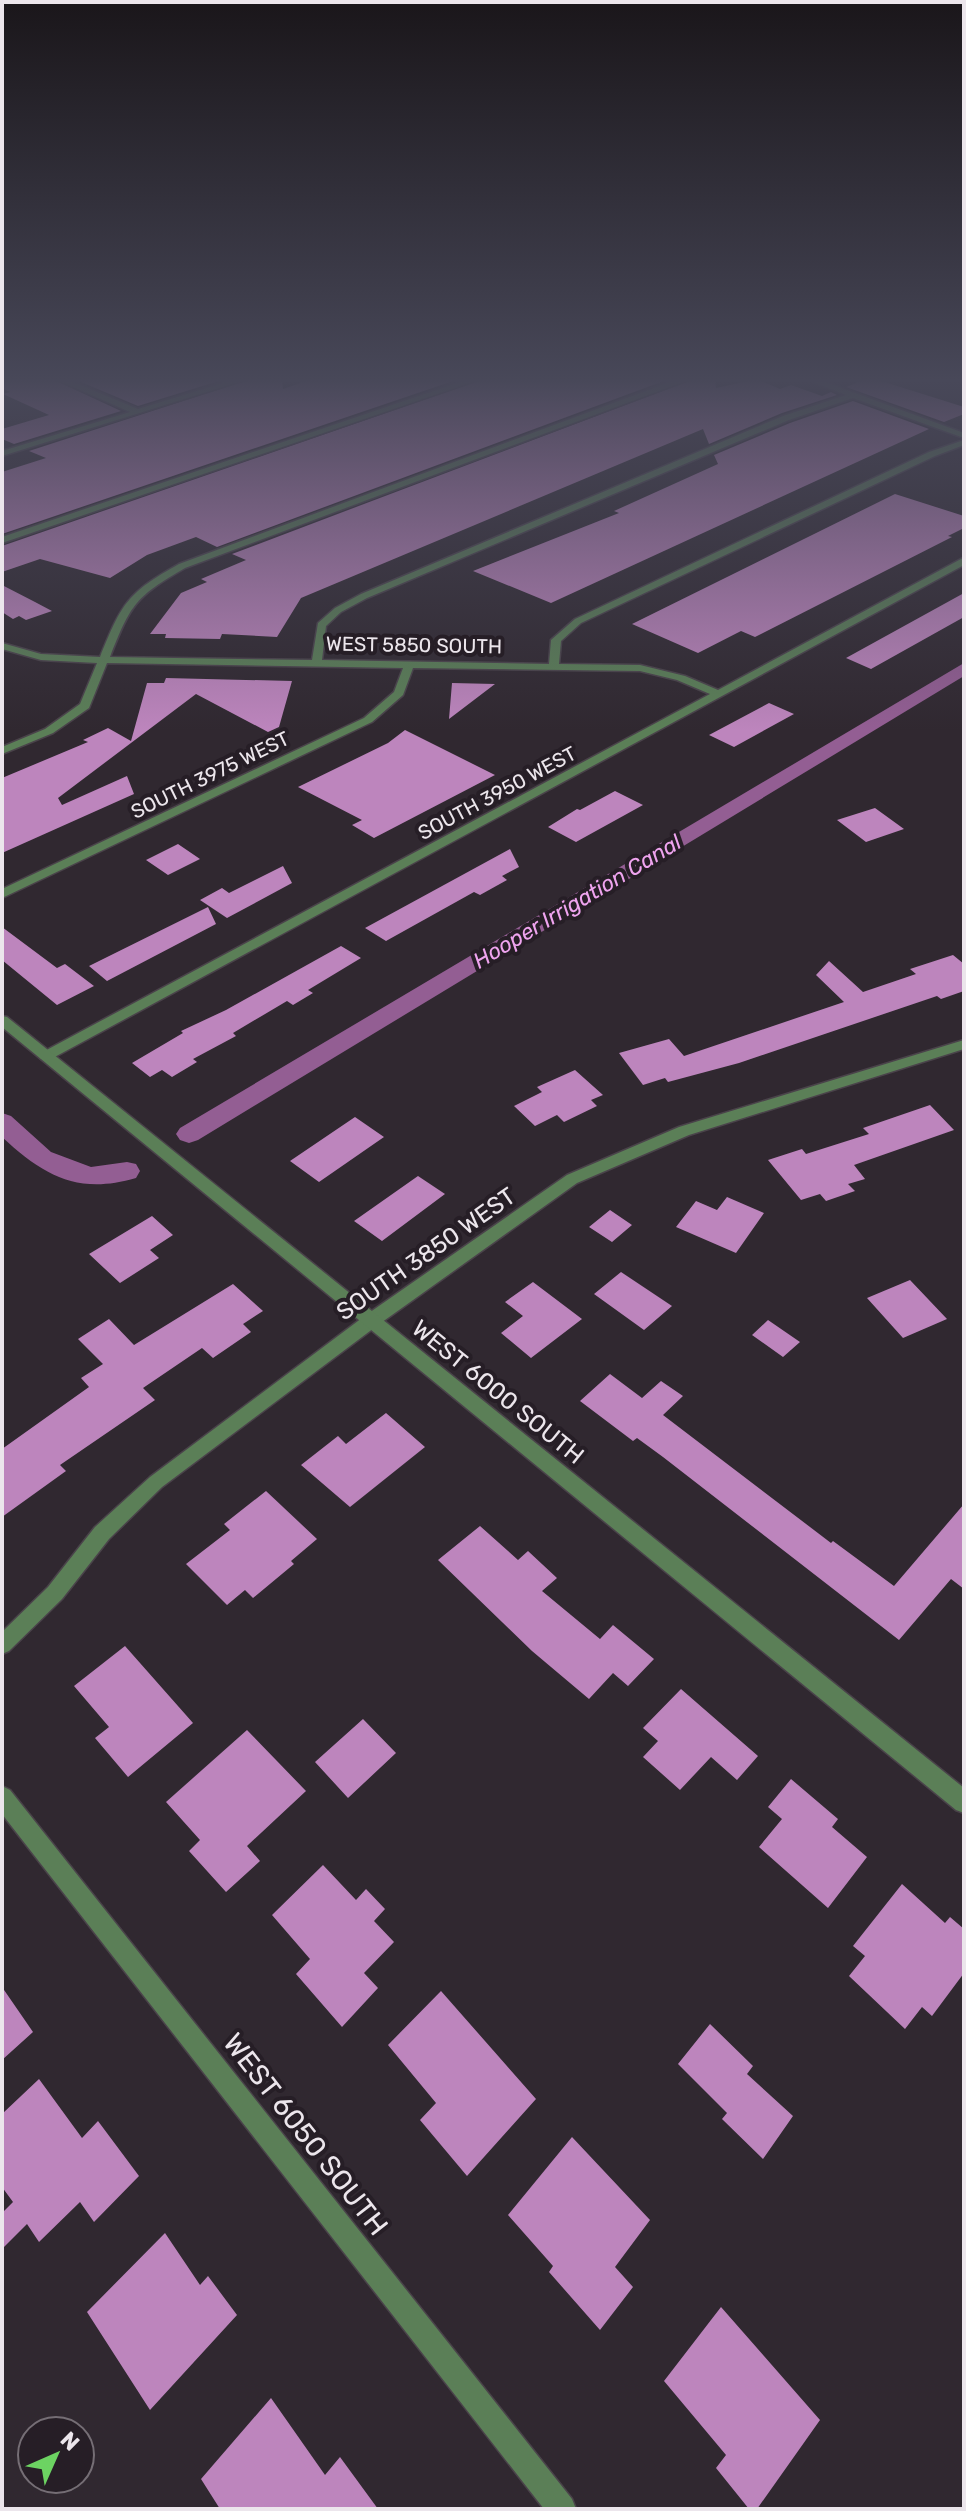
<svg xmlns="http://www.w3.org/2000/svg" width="966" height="2511" viewBox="0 0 966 2511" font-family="Rubik,sans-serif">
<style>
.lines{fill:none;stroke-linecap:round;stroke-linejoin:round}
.canal{fill:#935e93;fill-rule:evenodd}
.building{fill:#bd85bd}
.minor-casing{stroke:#4a434a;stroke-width:3}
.tertiary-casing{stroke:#4a434a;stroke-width:3}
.minor{fill:#5b7f57;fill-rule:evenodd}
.tertiary{fill:#5b7f57;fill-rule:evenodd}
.labels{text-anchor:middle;stroke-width:8;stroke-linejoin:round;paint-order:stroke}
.far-street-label{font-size:20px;fill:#ece6ec;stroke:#261e26}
.far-water-label{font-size:22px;font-style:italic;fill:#efa4ef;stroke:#261e26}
.street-label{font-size:24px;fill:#ece6ec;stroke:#261e26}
.near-street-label{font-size:28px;fill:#ece6ec;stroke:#261e26}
</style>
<rect width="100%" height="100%" fill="#302830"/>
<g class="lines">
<!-- canal -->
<path class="canal" d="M964,663v13l-766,464 -9,3 -9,-3 -4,-6 4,-6z
M2,1113l9,3 40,36 40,15 36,-5 9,2 4,7 -4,7c-58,17 -92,-2 -134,-41z"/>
</g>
<!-- building -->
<path class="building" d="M2,379h50l69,32 -107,33 -12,-5v-10l47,-14 -46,-21 7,-2 -8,-4z
M74,379h151l-87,27z
M251,379h31l1,10 29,-10h147l-457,155v-62l44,-14 -17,-7z
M484,379h185l-452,168 -21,-10 -49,18 -37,23 -70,-19 -38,13v-26z
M694,379h21l1,9 41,-9 23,10 11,-4 31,11 9,-4 6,3 -55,18 -73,31 -6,-15 -402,169 -24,39 -55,-3 -2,5 -55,-1 1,-4h-16l31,-41 26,-11 -6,-3 45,-19 -14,-6z
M866,379h9l89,28v7l-20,8 -98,-35z
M853,401l76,28 -378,174 -78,-32 146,-58 -5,-2 104,-47 -4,-9 76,-32z
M895,494l69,22v12l-16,8 4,1 -197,100 -14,-6 -43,22 -66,-29z
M2,585l33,17 17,9 -26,9 -7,-4 -6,3 -11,-7z
M964,593v24l-93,52 -25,-11z
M166,678l126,3 -13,46 -11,5 -72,-38 -138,104 4,7 65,-29 7,18 -132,59v-75l86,-36 -5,-2 25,-12 23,13 16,-58h17z
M452,683l43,1 -46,35z
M769,703l25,11 -60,33 -25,-12z
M405,730l90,45 -121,63 -22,-13 10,-5 -64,-33 90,-44z
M615,791l28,14 -67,37 -28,-15 29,-18 3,1z
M875,808l29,21 -38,13 -29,-22z
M178,844l22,15 -32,16 -22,-15z
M510,849l9,18 -17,9 5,4 -27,15 -6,-3 -88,49 -21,-13z
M283,866l9,17 -65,35 -27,-18 22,-12 7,5z
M208,907l8,17 -109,57 -18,-15z
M2,927l55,41 8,-4 29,22 -37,19 -55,-45z
M341,946l20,12 -53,32 5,3 -20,12 -6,-4 -54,32 3,3 -43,23 4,3 -25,15 -10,-7 -12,7 -18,-14 51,-30 -2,-2 45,-21z
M953,955l11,9v27l-23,8 -4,-3 -198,67 -71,19 -3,-4 -22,7 -24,-32 50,-14 15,17 160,-54 -28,-27 13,-14 34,31 53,-18 -6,-5z
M575,1070l28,25 -12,5 6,6 -33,16 -7,-7 -22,11 -21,-20 28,-14 -5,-5z
M930,1105l24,25 -100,35 11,14 -17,5 7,7 -29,10 -6,-7 -19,6 -33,-40 34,-11 4,5 63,-20 -6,-6z
M355,1117l29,20 -65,45 -29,-21z
M418,1176l27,18 -63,47 -28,-20z
M727,1197l37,16 -28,40 -60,-26 20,-26 21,9z
M610,1210l22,15 -20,17 -23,-15z
M152,1216l21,19 -23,15 9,8 -39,25 -31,-29z
M621,1272l51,34 -28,24 -50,-36z
M910,1280l37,39 -44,19 -36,-40z
M533,1282l49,37 -51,39 -30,-25 22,-17 -18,-14z
M233,1284l30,27 -20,13 8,8 -38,26 -11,-10 -59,40 12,12 -95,65 6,6 -64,46v-68l87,-62 -8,-9 22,-14 -25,-25 31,-20 25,26z
M768,1320l32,22 -17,15 -31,-22z
M610,1374l32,24 19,-17 22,15 -20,19 168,128 2,-2 61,45 70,-82v85l-13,-10 -52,61 -236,-183 -26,-19 -4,3 -53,-40z
M386,1413l39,34 -75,60 -49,-42 37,-29 8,8z
M266,1491l51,48 -26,22 3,3 -41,34 -8,-8 -18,15 -41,-41 44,-34 -6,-6z
M480,1526l38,34 10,-9 29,27 -15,13 58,48 13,-14 41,34 -26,27 -15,-13 -24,26 -57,-48 -94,-91z
M125,1646l68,77 -65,54 -33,-39 14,-11 -35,-41z
M681,1689l77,67 -21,24 -26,-23 -31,33 -37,-33 15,-16 -15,-13z
M363,1719l33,34 -48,45 -33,-36z
M247,1730l59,61 -59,55 13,15 -34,31 -37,-41 11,-11 -34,-38z
M791,1779l47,40 -6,8 35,30 -39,51 -69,-61 23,-28 -14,-12z
M323,1865l33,35 10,-11 19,20 -11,12 20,21 -30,31 14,15 -36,39 -46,-53 14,-15 -38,-44z
M902,1884l43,39 5,-6 14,12v44l-32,43 -10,-9 -17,22 -56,-53 16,-20 -12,-10z
M2,1987l31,45 -31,28z
M441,1991l95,108 -69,77 -47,-56 16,-17 -48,-58z
M710,2024l43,42 -6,8 46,42 -30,43 -41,-40 5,-6 -49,-49z
M39,2079l43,59 16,-17 41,55 -45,46 -14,-20 -41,40 -12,-18 -25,25v-36l11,-11 -11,-15v-73z
M572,2137l78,83 -35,47 18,20 -33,43 -51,-58 4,-6 -45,-51z
M165,2233l35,52 8,-9 29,39 -87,95 -63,-98z
M721,2307l99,113 -63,89h-8l-33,-41 10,-13 -62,-74z
M271,2398l54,77 15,-18 38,52h-158l-19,-30z"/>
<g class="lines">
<!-- minor casing -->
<g class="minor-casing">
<path id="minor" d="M55,379h11l72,30 98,-30h12l-246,77v-5l128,-39z
M469,379h12l-479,164v-6z
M678,379h13l-506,189c-50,29 -54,36 -75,89l202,3 6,-37 17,-15 26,-14 422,-178 63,-21 -40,-16h11l147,54v5l-111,-40 -64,22 -422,178 -26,14 -15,14 -4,34 227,4 2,-24 24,-21 354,-167 35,-12v5l-29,11 -354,167 -20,18 -2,23 81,1 45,11 33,14 243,-131 3,-1v7l-913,494h-10l-2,-3 2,-3 669,-359 -33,-14 -37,-9 -227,-3 -10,27 -31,27 -370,176v-9l362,-171 30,-26 9,-24 -296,-5 -18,45 -36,25 -51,21v-7l43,-18 35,-25 17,-41 -56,-3 -39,-11v-6l39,11 59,3c22,-54 27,-64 79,-93z
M964,1040v9l-275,86 -112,48 -199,142 -216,162 -53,52 -47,60 -53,52 -7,3v-22l46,-45 47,-60 55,-50 216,-162 201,-140 112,-48z
M2,1786l8,4 562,709 4,10h-32l-542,-695z"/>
</g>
<!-- tertiary casing -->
<g class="tertiary-casing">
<path id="tertiary" d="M2,1016l5,1 957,771v25l-8,-3 -954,-783z"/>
</g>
<!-- minor -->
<use href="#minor" class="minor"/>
<!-- tertiary -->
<use href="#tertiary" class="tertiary"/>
</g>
<!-- sky -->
<linearGradient id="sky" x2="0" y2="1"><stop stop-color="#1a161a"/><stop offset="0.52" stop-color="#484859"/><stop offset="1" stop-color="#484859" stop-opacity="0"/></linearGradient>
<rect width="966" height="731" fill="url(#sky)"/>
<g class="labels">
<!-- far-street labels -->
<g class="far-street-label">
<text transform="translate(414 645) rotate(1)" y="7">WEST 5850 SOUTH</text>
<text transform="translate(210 775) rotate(-26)" y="7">SOUTH 3975 WEST</text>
<text transform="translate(497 793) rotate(-28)" y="7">SOUTH 3950 WEST</text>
</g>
<!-- far-water labels -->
<g class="far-water-label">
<text transform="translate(577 901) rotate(-31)" y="8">Hooper Irrigation Canal</text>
</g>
<!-- street labels -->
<g class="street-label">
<text transform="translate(426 1254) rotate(-35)" y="8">SOUTH 3850 WEST</text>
<text transform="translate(498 1392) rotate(39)" y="8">WEST 6000 SOUTH</text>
</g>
<!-- near-street labels -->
<g class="near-street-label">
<text transform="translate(306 2134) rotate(52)" y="10">WEST 6050 SOUTH</text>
</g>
</g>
<!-- border -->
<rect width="966" height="2511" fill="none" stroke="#ece6ec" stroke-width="8"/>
<!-- north arrow -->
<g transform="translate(56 2455) rotate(45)"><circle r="38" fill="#261e26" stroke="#756e75" stroke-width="2"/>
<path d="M0-6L14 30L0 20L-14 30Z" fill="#6cd362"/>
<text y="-12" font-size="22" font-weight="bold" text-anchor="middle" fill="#ece6ec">N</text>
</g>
</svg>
